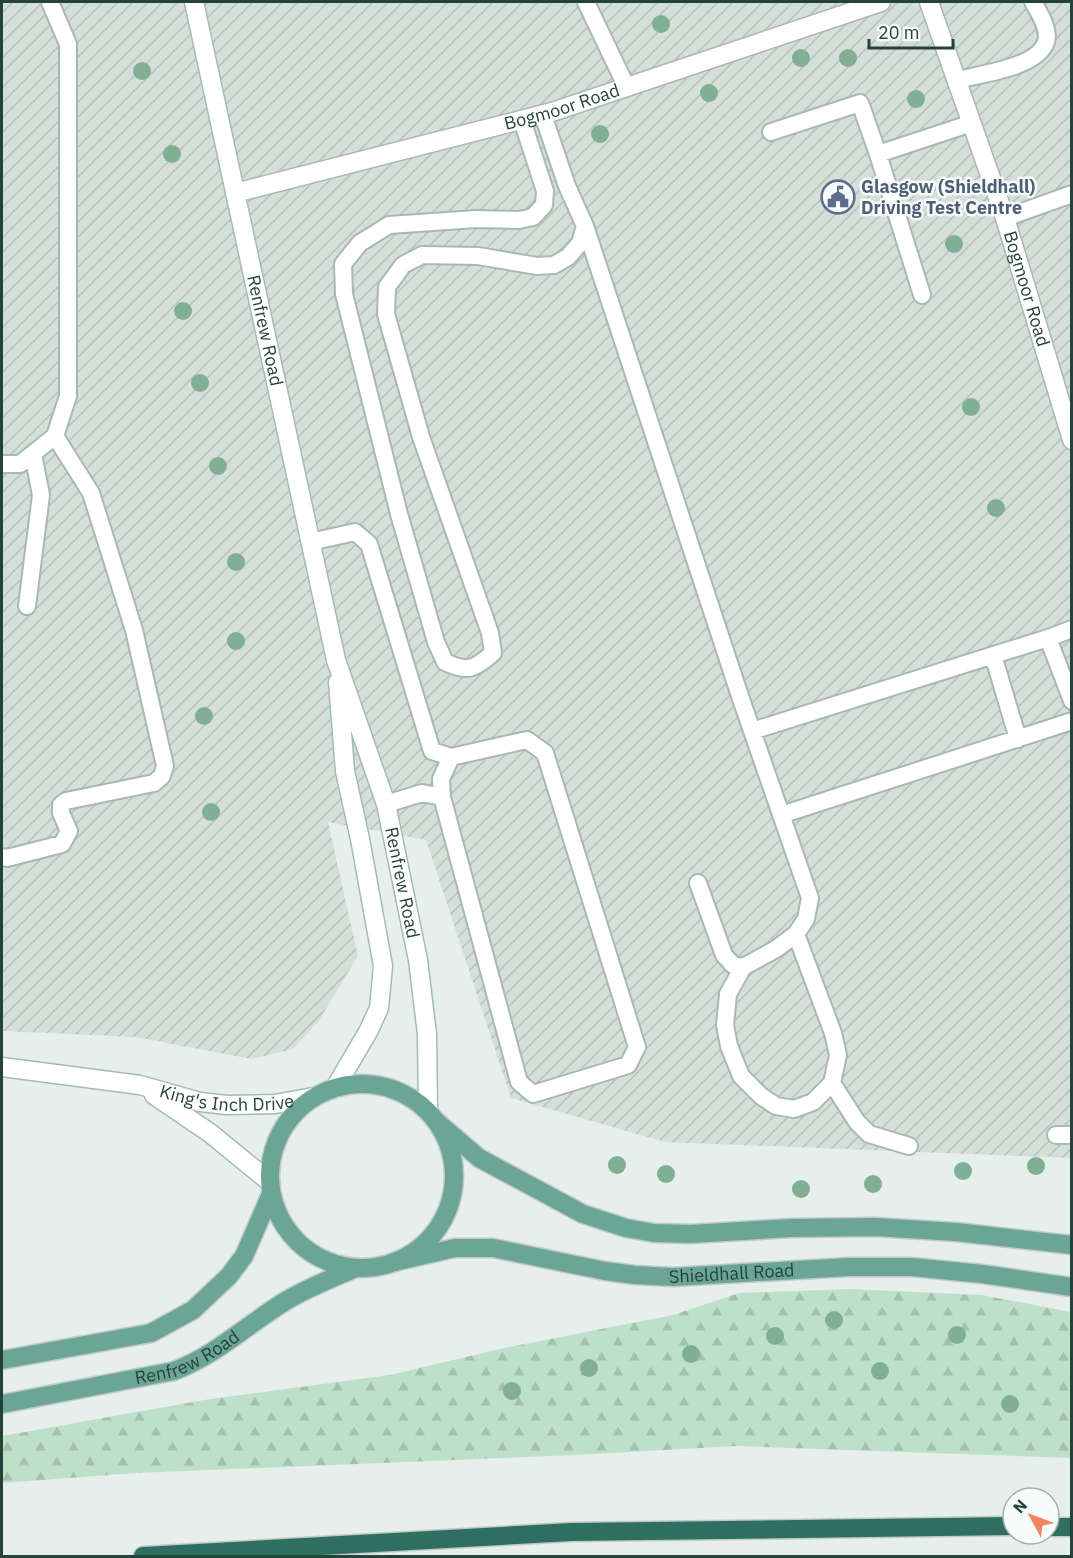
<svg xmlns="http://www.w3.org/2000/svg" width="1073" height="1558" viewBox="0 0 1073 1558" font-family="'IBM Plex Sans',sans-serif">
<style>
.industrial{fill:url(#industrial-furrows)}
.forest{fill:url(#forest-firs)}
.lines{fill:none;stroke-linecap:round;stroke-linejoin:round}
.lane-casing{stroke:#a8b8b2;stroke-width:20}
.street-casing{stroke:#a8b8b2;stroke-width:21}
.secondary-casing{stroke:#a4bbb3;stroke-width:21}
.primary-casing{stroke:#c2cac8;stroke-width:21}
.highway-casing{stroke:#c2cac8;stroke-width:21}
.lane{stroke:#fff;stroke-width:16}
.street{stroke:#fff;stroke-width:18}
.secondary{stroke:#fff;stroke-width:18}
.primary{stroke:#6aa596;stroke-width:18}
.highway{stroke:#2f6f62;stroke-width:18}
.tree{fill:#80af93}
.labels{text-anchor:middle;stroke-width:5;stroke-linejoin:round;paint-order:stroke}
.street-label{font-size:18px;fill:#24423a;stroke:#f7fbf9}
.service-label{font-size:18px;font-weight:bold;fill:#4e5e75;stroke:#f7fbf9;text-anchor:start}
</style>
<defs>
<pattern id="industrial-furrows" width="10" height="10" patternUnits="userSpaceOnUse" patternTransform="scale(1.5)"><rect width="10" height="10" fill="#d4dfda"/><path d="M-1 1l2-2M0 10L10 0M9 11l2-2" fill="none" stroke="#b6c1bc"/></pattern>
<pattern id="forest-firs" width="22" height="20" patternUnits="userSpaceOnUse" patternTransform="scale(1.5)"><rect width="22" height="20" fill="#bfe0c8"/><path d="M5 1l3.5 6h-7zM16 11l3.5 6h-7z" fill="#a4c1ad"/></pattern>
</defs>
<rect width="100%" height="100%" fill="#e6efeb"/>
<!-- industrial -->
<path class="industrial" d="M2,2h1069v1156l-406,-16 -154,-44 -85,-258 -98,-18 30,134 -40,66 -25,27 -41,10 -117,-22 -133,-6z"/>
<!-- forest -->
<path class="forest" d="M851,1289l131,6 89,17v146l-334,-12 -163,9 -438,18 -134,10v-47l202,-36 186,-25 114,-27 169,-33 66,-22z"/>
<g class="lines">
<!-- lane casing -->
<g class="lane-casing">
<path id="lane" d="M586,2l40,84
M957,80c23,-6 80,-12 89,-38 4,-13 -7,-29 -13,-40
M543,115l24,71 18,40 156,473 69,199 -4,21 -10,15 -20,15 -33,18 -15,27 -3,31 4,21 12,30 20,20 15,10 18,3 19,-7 19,-19 6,-28 -5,-22 -37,-99
M522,120l23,71 -1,14 -11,12 -14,3 -43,-1 -87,6 -29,18 -17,21 1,30 55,220 37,128 9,20c23,11 29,7 48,-9l-3,-20 -69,-196 -35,-123 1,-27 16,-22 19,-10 56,1 59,10 17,-1 14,-8 12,-14 5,-17
M771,132l89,-29 18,51 94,-31
M878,154l44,141
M1005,218l67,-24
M2,464h18l35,-28 13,-40v-352l-18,-42
M310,542l45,-10 14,12 63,207 19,6 76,-17 18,13 92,294 -9,18 -95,29 -14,-12 -77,-285 -1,-18 10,-22
M27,606l14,-111 -8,-41
M1072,629l-24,9 24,63
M993,655l25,84
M752,731l296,-93
M386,804l36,-11 20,4
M781,815l291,-94
M2,857l5,1 55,-14 7,-13 -8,-18v-8l5,-4 88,-18 8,-7 3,-10 -31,-136 -43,-137 -36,-57
M698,883l26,72 9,10 10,2
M832,1083l25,39 12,12 40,12
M1056,1135h16"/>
</g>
<!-- street casing -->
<g class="street-casing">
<g id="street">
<path id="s1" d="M929,2l76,216 67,222"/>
<path id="s2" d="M235,193l317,-81 329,-110"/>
</g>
</g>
<!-- secondary casing -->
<g class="secondary-casing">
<g id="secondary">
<path id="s3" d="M194,2l142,658 50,144 32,156 9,74 1,78"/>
<path id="s4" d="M2,1067l138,18 60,17 27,3 48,-1 38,-7"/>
<path d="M335,1088l34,-58 10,-22 4,-42 -23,-127 -15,-68 -7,-89"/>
<path d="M154,1095l56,38 60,49"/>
</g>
</g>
<!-- primary casing -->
<g class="primary-casing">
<g id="primary">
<circle cx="362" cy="1176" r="92"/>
<path d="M437,1122l42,36 104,56 43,14 28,5 37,1 100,-6 84,-1 81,5 116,13"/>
<path id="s5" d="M394,1262l61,-14h38l112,23 30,4 38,2 176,-10h63l70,7 90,13"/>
<path d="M2,1360l149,-27 42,-23 36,-34 15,-20 27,-62"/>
<path id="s6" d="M2,1404l172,-33c42,-16 73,-46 110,-69 23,-14 48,-24 72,-34"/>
</g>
</g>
<!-- highway casing -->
<g class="highway-casing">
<path id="highway" d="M1049,1527h23
M143,1556l428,-24 442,-6"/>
</g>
<!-- lane -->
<use href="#lane" class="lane"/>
<!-- street -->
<use href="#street" class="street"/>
<!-- secondary -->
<use href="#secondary" class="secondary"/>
<!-- primary -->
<use href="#primary" class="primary"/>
<!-- highway -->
<use href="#highway" class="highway"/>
</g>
<!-- trees -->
<g class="tree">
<circle cx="661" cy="24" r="9"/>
<circle cx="801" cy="58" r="9"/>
<circle cx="848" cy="58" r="9"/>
<circle cx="142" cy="71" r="9"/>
<circle cx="709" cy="93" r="9"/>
<circle cx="916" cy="99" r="9"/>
<circle cx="600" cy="134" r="9"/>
<circle cx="172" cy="154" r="9"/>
<circle cx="954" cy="244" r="9"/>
<circle cx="183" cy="311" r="9"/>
<circle cx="200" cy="383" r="9"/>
<circle cx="971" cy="407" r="9"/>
<circle cx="218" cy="466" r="9"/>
<circle cx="996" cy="508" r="9"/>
<circle cx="236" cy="562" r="9"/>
<circle cx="236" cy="641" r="9"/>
<circle cx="204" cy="716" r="9"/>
<circle cx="211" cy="812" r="9"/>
<circle cx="617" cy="1165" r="9"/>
<circle cx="1036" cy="1166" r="9"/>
<circle cx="963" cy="1171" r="9"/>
<circle cx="666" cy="1174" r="9"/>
<circle cx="873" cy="1184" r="9"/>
<circle cx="801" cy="1189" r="9"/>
<circle cx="834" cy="1320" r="9"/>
<circle cx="957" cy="1335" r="9"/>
<circle cx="775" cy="1336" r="9"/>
<circle cx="691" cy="1354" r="9"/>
<circle cx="589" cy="1368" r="9"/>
<circle cx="880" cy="1371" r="9"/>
<circle cx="512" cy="1391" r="9"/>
<circle cx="1010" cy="1404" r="9"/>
</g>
<!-- icons -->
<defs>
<g id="civic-ring" transform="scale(1.725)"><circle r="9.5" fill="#f7fbf9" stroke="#5c6f8a" stroke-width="1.5"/><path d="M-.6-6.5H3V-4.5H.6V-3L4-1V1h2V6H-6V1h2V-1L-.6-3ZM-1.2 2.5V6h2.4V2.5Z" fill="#5c6f8a"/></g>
</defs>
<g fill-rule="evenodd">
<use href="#civic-ring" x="838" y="197"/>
</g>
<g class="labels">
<!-- street labels -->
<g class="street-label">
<text dy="6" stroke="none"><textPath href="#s2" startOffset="338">Bogmoor Road</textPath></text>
<text dy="6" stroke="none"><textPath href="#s1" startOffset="303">Bogmoor Road</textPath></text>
<text dy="6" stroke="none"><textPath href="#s3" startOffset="336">Renfrew Road</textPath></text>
<text dy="6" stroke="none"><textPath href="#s3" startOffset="906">Renfrew Road</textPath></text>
<text dy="6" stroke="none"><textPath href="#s4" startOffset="228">King's Inch Drive</textPath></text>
<text dy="6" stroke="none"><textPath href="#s5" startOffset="342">Shieldhall Road</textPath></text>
<text dy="6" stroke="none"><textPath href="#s6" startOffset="192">Renfrew Road</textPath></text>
</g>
<!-- service labels -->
<g class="service-label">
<text x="861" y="193">Glasgow (Shieldhall)<tspan x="861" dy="21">Driving Test Centre</tspan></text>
</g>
</g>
<!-- border -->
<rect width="1073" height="1558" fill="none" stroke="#24423a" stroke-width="6"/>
<!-- north arrow -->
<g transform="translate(1031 1516) rotate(311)"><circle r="28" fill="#f7fbf9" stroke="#a3b1ad" stroke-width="1.5"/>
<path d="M0-4.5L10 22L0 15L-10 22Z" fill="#f4845f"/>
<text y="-9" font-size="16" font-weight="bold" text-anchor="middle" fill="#24423a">N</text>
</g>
<!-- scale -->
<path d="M869 39v9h84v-9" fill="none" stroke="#24423a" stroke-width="3"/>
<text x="878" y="39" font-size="18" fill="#24423a" stroke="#f7fbf9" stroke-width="4.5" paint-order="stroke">20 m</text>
</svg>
